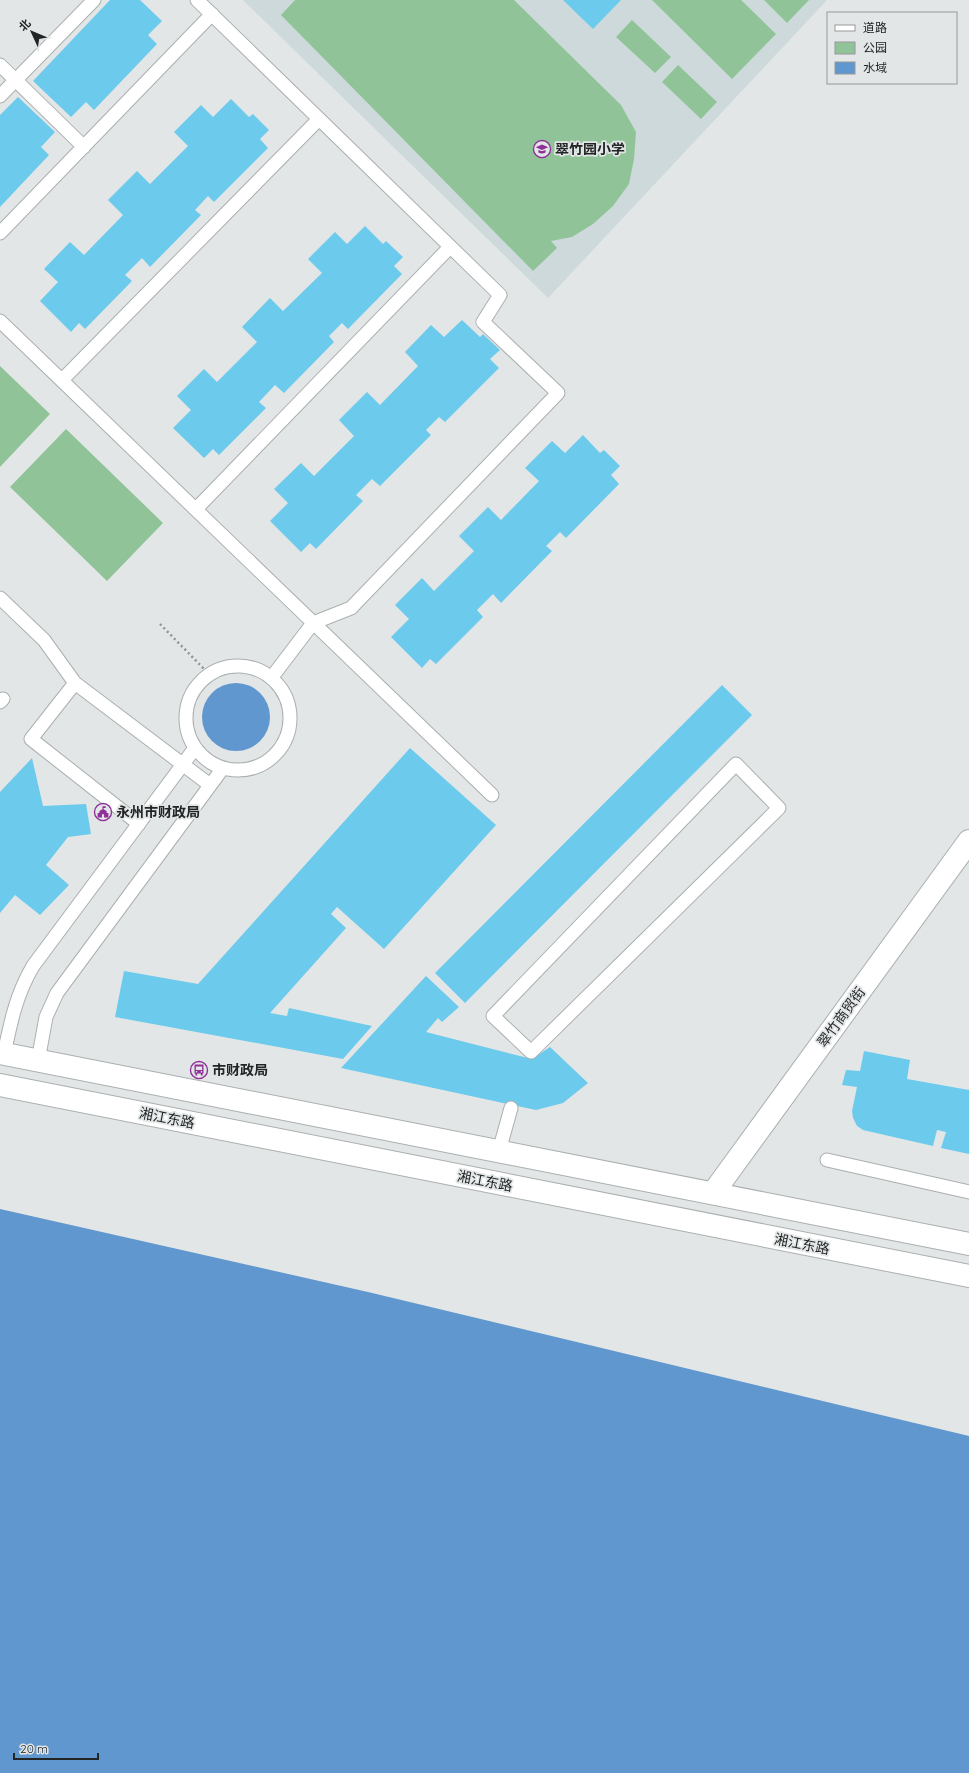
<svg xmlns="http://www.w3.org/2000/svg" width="969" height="1773" viewBox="0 0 969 1773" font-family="Quicksand,'Noto Sans SC',sans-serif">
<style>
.built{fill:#cdd9da}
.green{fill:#90c498}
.water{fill:#5f97ce}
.building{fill:#6ccaec}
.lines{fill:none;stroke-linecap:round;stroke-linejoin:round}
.lane-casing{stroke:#aaafaf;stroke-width:15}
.street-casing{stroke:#aaafaf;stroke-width:24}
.secondary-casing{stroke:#aaafaf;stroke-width:24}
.path{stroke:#8f9292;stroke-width:2.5;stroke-dasharray:2 3;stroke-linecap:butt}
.lane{stroke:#fff;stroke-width:13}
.street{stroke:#fff;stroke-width:22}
.secondary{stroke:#fff;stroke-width:22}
.labels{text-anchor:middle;stroke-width:3.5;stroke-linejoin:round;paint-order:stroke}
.poi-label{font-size:14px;font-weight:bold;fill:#232525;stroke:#e2e6e6;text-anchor:start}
.street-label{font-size:14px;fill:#232525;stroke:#e2e6e6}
</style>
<rect width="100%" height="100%" fill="#e2e6e6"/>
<!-- built -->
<path class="built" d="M243,0h584l-279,298z"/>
<!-- green -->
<path class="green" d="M295,0h219l107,105 15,27 -2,27 -5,25 -16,22 -20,18 -21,13 -21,4 6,7 -24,23 -252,-256z
M652,0h89l35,34 -44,45z
M764,0h45l-22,23z
M632,20l39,37 -16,16 -39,-36z
M678,65l39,37 -16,17 -39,-37z
M0,366l50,48 -50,53z
M66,429l97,94 -56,58 -97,-94z"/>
<!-- water -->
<path class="water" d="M202 717a34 34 0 1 1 68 0a34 34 0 1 1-68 0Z
M0,1209l368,83 601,144v337h-969z"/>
<!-- building -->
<path class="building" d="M110,0h30l22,21 -14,14 9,9 -63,66 -8,-8 -15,15 -38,-36z
M563,0h58l-28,29z
M18,97l37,35 -14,15 8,8 -49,52v-92z
M231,99l18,18 4,-3 16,16 -9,9 8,9 -54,54 -6,-6 -13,14 6,5 -51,52 -8,-9 -17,17 7,6 -47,48 -6,-6 -8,9 -31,-31 18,-19 -14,-13 26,-27 14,13 39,-40 -15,-15 29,-29 13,13 38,-38 -14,-14 27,-27 12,12z
M365,226l18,18 3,-3 17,16 -9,9 8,8 -54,55 -6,-6 -13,13 5,6 -50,51 -9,-8 -16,17 7,6 -47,47 -6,-6 -9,9 -31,-30 18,-18 -14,-14 27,-27 13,13 40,-40 -15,-15 28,-29 13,13 39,-38 -14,-14 27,-27 12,12z
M462,320l18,17 3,-3 17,16 -10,9 9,9 -54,54 -6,-5 -13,13 5,5 -51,51 -8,-7 -16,16 7,6 -47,48 -6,-6 -9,9 -31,-31 18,-18 -14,-14 27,-26 13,13 40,-40 -15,-16 28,-28 13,13 38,-39 -13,-14 26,-27 13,12z
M583,435l17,18 4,-3 16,16 -9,9 8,9 -53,54 -6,-6 -14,14 6,5 -51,52 -8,-9 -16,16 6,7 -47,47 -6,-5 -8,9 -31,-31 18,-18 -14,-14 27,-27 12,13 40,-40 -15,-15 29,-29 13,13 38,-39 -14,-13 27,-27 13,12z
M722,685l30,30 -287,288 -30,-30z
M410,748l86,77 -112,124 -47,-42 -6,7 15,14 -76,85 17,3 2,-8 83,18 -29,33 -228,-42 9,-46 74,13z
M32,758l11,48 43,-2 5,30 -23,3 -22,28 23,20 -29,30 -25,-20 -15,18v-121z
M426,976l33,31 -17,15 -4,-4 -12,14 106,27 18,-12 38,36 -25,20 -27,7 -195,-42z
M864,1051l46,9 -3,19 62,11v64l-28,-6 5,-16 -9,-2 -4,16 -70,-16 -6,-4 -4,-8 -1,-7 5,-24 -15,-2 4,-15 14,1z"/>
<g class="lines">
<!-- lane casing -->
<g class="lane-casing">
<path id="lane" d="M197,0l303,295 -17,27 75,71 -207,215 -38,15 -41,54
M0,65l84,82
M0,96l94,-96
M0,233l212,-219
M0,321l492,474
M62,380l257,-261
M196,509l254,-262
M0,598l44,42 31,43
M186 718a52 52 0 1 1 104 0a52 52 0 1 1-104 0Z
M0,702l3,-3
M736,764l43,44 -248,244 -38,-36z
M139,824l-108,-85 44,-56 135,102
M4,1054c7,-33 12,-59 29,-88l162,-218
M38,1061l8,-44 11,-24 166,-225
M499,1151l12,-43
M827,1160l142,32"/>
</g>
<!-- street casing -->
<g class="street-casing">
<path id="street" d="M713,1193l256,-352"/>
</g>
<!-- secondary casing -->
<g class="secondary-casing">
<path id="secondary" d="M0,1053l969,191
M0,1085l969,191"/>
</g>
<!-- path -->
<path class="path" d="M160,624l49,50"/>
<!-- lane -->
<use href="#lane" class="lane"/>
<!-- street -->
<use href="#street" class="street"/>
<!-- secondary -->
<use href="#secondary" class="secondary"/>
</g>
<!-- icons -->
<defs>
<g id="school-ring" transform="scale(0.9)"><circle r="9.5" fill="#e2e6e6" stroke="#8f2f98" stroke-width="1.5"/><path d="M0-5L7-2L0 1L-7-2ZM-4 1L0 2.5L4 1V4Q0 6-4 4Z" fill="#8f2f98"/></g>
<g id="civic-ring" transform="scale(0.9)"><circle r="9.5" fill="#e2e6e6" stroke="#8f2f98" stroke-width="1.5"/><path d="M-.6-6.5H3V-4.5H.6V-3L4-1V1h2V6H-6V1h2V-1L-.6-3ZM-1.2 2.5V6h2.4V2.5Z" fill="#8f2f98"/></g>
<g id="bus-ring" transform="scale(0.9)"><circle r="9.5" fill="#e2e6e6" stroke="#8f2f98" stroke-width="1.5"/><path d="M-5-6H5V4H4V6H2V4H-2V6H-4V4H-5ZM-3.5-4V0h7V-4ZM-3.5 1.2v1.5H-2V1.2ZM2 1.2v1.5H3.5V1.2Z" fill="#8f2f98"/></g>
</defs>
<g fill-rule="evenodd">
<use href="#school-ring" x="542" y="149"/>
<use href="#civic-ring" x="103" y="812"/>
<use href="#bus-ring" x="199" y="1070"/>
</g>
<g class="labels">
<!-- poi labels -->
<g class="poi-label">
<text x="555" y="154">翠竹园小学</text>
<text x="116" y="817">永州市财政局</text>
<text x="212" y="1075">市财政局</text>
</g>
<!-- street labels -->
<g class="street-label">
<text transform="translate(841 1017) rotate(-54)" y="5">翠竹商贸街</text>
<text transform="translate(167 1118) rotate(11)" y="5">湘江东路</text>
<text transform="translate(485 1181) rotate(11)" y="5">湘江东路</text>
<text transform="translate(802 1244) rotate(11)" y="5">湘江东路</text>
</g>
</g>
<!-- legend -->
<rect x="827" y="12" width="130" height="72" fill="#e2e6e6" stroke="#969999"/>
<rect x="835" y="25" width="20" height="6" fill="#ffffff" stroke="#969999"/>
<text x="863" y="32" font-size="12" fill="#232525">道路</text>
<rect x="835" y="42" width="20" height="12" fill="#90c498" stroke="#969999"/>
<text x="863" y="52" font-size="12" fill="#232525">公园</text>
<rect x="835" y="62" width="20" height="12" fill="#5f97ce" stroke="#969999"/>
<text x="863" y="72" font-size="12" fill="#232525">水域</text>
<!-- north arrow -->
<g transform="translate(32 32) rotate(314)" stroke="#e2e6e6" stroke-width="3" paint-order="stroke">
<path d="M0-3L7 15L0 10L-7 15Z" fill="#232525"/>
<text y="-6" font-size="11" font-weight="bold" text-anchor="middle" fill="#232525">北</text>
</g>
<!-- scale -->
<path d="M14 1753v6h84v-6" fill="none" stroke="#232525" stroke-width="2"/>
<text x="20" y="1753" font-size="12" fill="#232525" stroke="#e2e6e6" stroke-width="3" paint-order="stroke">20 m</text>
</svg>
